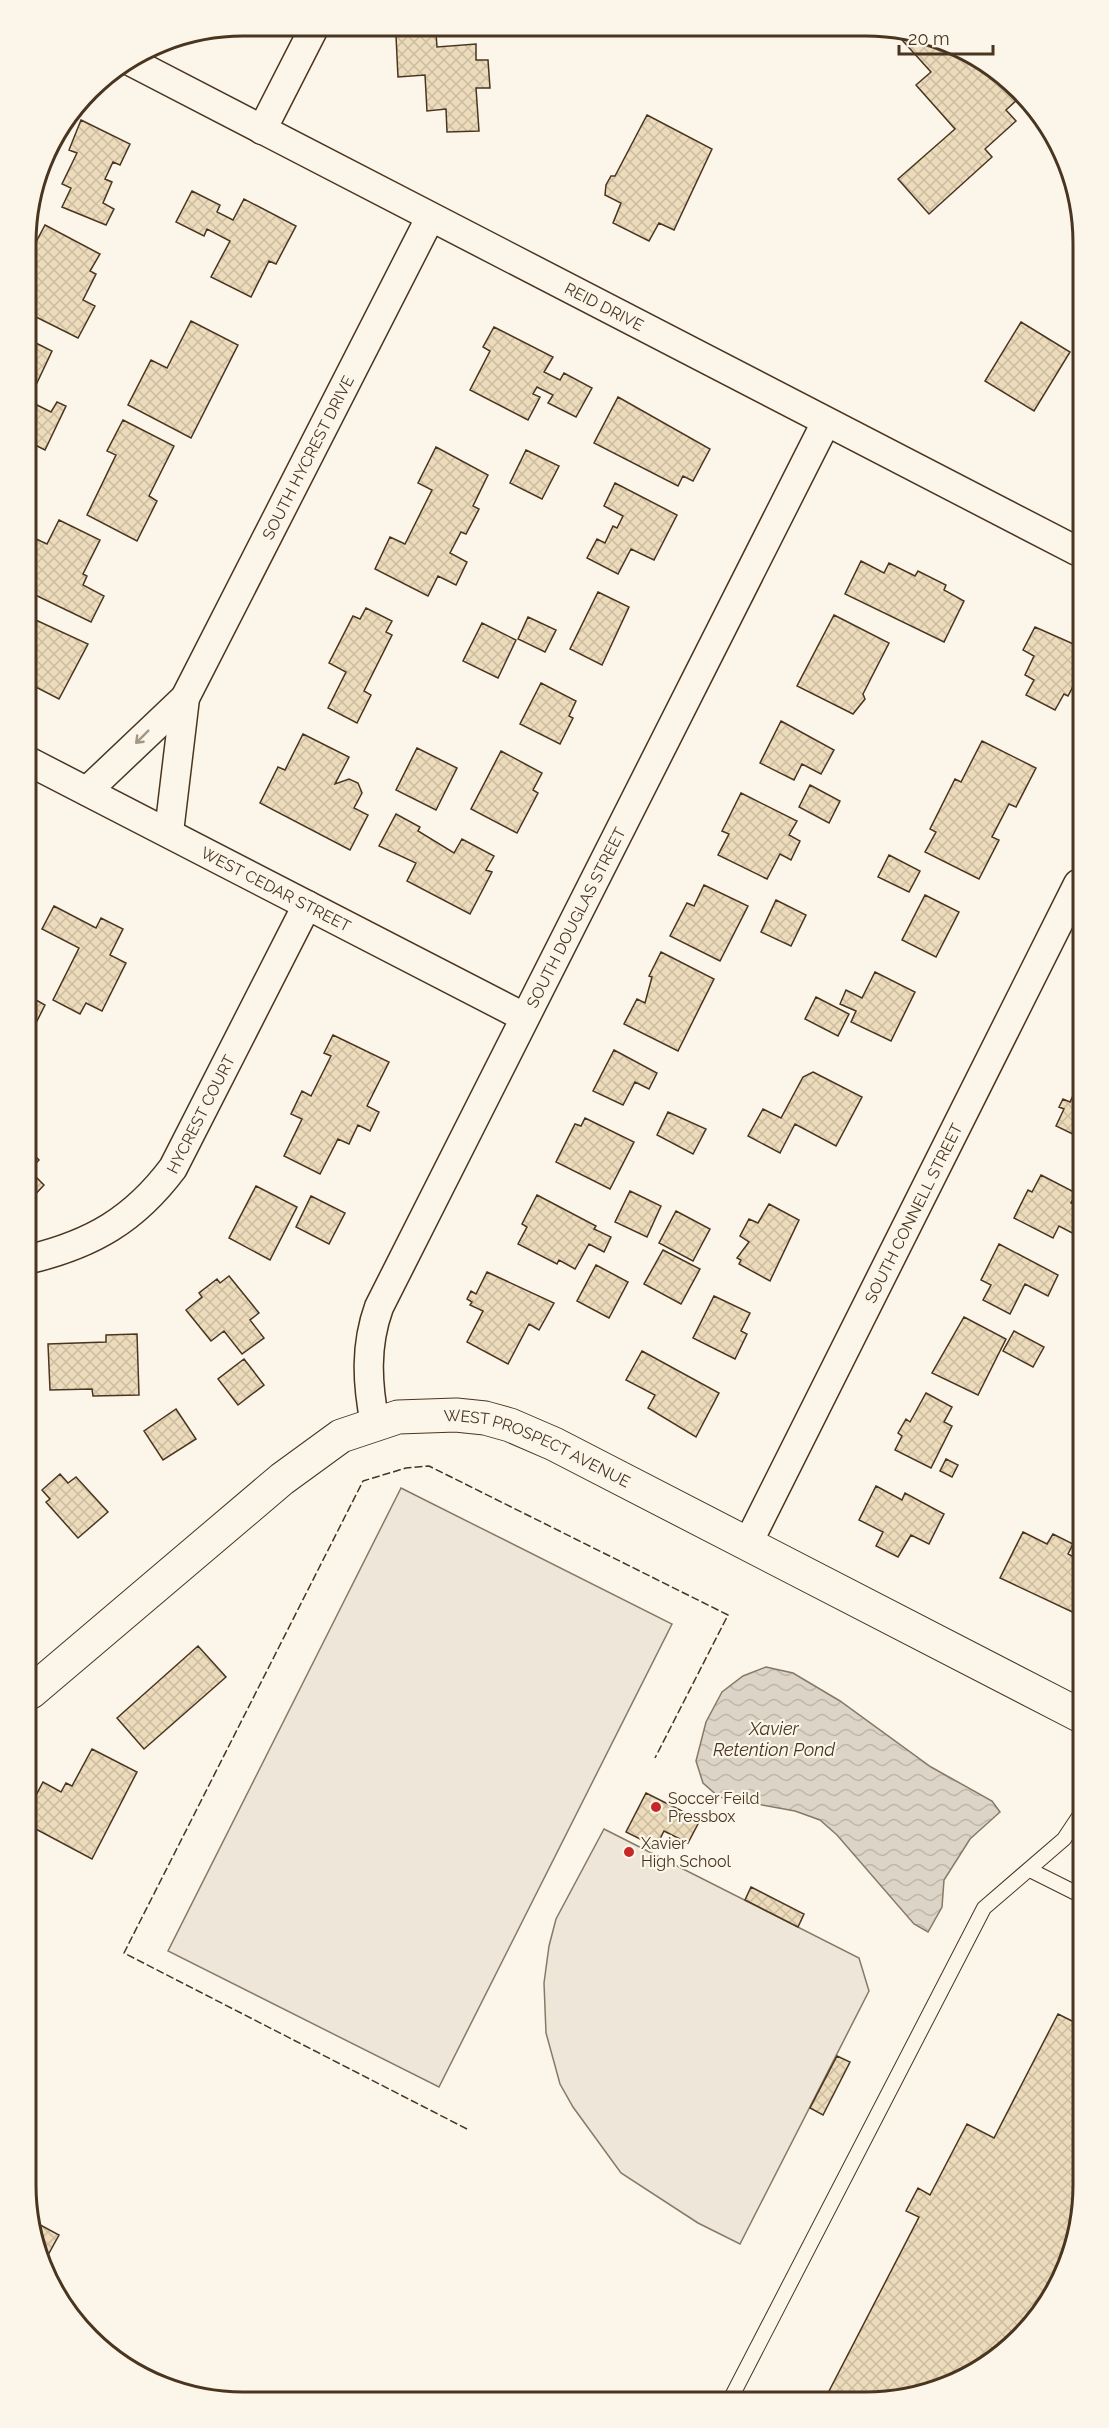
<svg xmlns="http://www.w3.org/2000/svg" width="1109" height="2428" viewBox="0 0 1109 2428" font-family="Raleway,sans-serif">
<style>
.grass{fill:#ede6d9;stroke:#887966;stroke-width:1.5}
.water{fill:url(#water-waves);stroke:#887966;stroke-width:1.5}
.building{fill:url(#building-cross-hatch);stroke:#4a3520;stroke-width:1.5}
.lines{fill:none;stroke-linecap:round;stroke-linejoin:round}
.lane-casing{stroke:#4a3520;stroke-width:16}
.street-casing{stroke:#4a3520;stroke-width:31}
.secondary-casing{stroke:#4a3520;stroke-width:35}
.lane{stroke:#fbf6e9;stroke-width:14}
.street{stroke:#fbf6e9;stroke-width:28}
.secondary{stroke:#fbf6e9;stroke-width:33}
.fence{stroke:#4a3520;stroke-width:1.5;stroke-dasharray:8 3;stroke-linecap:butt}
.oneway{stroke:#a29684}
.poi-dot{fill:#c62828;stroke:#fbf6e9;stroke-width:2}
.labels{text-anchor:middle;stroke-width:4.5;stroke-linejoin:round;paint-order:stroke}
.street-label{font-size:16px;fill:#4a3520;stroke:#fbf6e9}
.poi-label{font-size:16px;fill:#4a3520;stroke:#fbf6e9;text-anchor:start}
.water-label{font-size:18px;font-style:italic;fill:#4a3520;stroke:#fbf6e9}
.rim{fill:none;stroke:#4a3520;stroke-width:3}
</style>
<defs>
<pattern id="water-waves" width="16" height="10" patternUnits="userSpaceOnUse" patternTransform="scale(1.5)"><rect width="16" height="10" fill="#dcd4c6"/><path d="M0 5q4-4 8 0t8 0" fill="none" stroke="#beb7aa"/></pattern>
<pattern id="building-cross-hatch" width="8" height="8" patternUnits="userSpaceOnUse" patternTransform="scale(1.5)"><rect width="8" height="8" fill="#ecdcbc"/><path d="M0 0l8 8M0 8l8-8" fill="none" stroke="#ccbda1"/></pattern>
</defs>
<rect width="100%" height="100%" fill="#fbf6e9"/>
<!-- grass -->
<path class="grass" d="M401,1488l271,136 -233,463 -271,-136z
M604,1829l255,129 10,33 -129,253 -42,-21 -77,-50 -48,-66 -13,-23 -14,-51 -2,-50 5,-37 7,-27z"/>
<!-- water -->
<path class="water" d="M766,1667l27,6 47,28 91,66 61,34 8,11 -30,27 -26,41 -2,27 -14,25 -14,-8 -77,-89 -17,-15 -25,-9 -76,-14 -16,-14 -7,-22 10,-39 16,-30 21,-16z"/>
<!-- building -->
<path class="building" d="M893,30h15l54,18 30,20 27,30 -13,12 10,11 -31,28 7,8 -63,57 -31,-35 57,-50 -39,-44 15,-13z
M436,33l1,14 39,-3v16h12l2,28h-14l3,43 -32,1 -1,-23 -19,2 -2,-36 -27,2 -2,-41z
M647,115l65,34 -38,81 -15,-7 -10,18 -36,-18 8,-20 -16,-8 1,-10 5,-9h4z
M81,120l49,24 -10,21 -7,-3 -8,17 7,3 -9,21 11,6 -8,16 -44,-18 9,-19 -9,-4 15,-31 -8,-3z
M192,191l28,14 -3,7 16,8 11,-21 52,27 -20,38 -7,-3 -18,36 -40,-20 19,-36 -23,-12 -3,7 -28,-14z
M45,225l55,29 -10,17 6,3 -13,26 12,6 -17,32 -52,-26v-51z
M191,321l47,24 -47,93 -63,-33 23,-45 16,8z
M1021,322l49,30 -36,59 -49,-30z
M494,327l59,30 -9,15 16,8 4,-7 28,15 -16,29 -28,-14 5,-8 -16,-8 -4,7 7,3 -12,23 -58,-30 20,-39 -7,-4z
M26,338l26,13 -25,53z
M618,397l92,52 -17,32 -10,-5 -5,10 -84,-43z
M31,402l20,10 6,-10 9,4 -21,44 -18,-9v-31z
M123,420l51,26 -25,50 8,5 -20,40 -50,-26 29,-60 -9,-4z
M436,447l52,28 -15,31 6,3 -13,25 -5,-2 -11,21 17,9 -11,23 -18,-9 -10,20 -53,-27 15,-32 15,7 27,-54 -14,-7z
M526,450l33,16 -17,33 -32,-16z
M615,483l62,32 -23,45 -23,-11 -13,25 -31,-16 10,-19 8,4 8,-17 4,2 6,-12 -19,-10z
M59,520l41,20 -17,34 4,2 -4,9 21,11 -13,26 -64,-31v-9l8,-16 -8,-3v-10l7,-15 13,6z
M861,561l23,12 5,-10 26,13 3,-5 28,14 -2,5 20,11 -20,41 -99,-48z
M598,592l31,15 -27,58 -32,-16z
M366,608l26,13 -6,11 6,3 -28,56 7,4 -14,28 -29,-15 18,-36 -17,-9 24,-47 7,3z
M834,615l55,28 -26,51 2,5 -12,15 -56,-28z
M27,616l61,28 -29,55 -31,-16z
M528,617l28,13 -11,22 -27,-13z
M482,623l34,17 -18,38 -35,-17z
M1035,627l43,19v31l-10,19 -4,-2 -9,16 -29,-15 8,-15 -9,-5 9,-19 -11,-6z
M541,683l35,18 -7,15 4,2 -13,26 -40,-20z
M781,721l53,29 -13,24 -19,-10 -8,16 -34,-17z
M303,734l46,23 -14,27 14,-5 9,4 4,10 -8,15 14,7 -18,35 -90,-47 18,-36 7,3z
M982,741l54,27 -20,39 -7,-3 -17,33 7,3 -20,39 -54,-27 11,-20 -6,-3 25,-50 6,3z
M417,748l40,20 -21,42 -40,-20z
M501,751l41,22 -9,17 5,3 -21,40 -46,-24z
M810,785l30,16 -11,22 -30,-16z
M741,793l56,28 -8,14 11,6 -9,19 -11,-6 -13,25 -49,-24 11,-21 -7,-3z
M396,814l24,13 -2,4 36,22 8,-14 32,17 -8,14 6,2 -22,42 -63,-33 9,-18 -37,-17z
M889,855l31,16 -11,21 -31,-15z
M704,885l44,21 -28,55 -50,-25 17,-33 7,3z
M925,895l34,17 -23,45 -34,-17z
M776,900l30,15 -15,31 -30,-14z
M54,906l42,22 5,-10 22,11 -13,26 16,8 -24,48 -16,-8 -6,11 -27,-14 26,-52 -37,-19z
M661,952l53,27 -36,72 -54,-27 13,-25 8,4 7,-26 -3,-1z
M875,972l40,20 -24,49 -40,-19 5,-11 -16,-7 6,-14 16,8z
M29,996l16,9 -16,32z
M816,997l33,17 -11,22 -33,-17z
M333,1035l56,27 -22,44 12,6 -9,19 -12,-6 -9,19 -11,-5 -18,35 -36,-18 18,-37 -11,-5 11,-23 9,5 20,-40 -7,-3z
M614,1050l43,23 -8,16 -14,-7 -12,23 -30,-14z
M813,1072l49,25 -26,49 -41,-22 -15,29 -32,-17 15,-27 18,9 22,-41z
M1078,1085l1,1v51l-23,-11 8,-17 -5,-2 4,-8 7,3z
M668,1112l38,17 -13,25 -36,-19z
M585,1118l49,24 -24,47 -54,-27 19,-38 6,2z
M29,1150l10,10 -10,10z
M29,1170l15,15 -14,15h-1z
M1041,1175l35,18 -5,10 9,4v20l-4,8 -17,-9 -6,12 -39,-20 14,-28 4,2z
M256,1186l41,21 -27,53 -41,-22z
M630,1191l31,15 -14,31 -32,-15z
M537,1195l59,31 -2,3 17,8 -7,15 -15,-8 -14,25 -16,-9 -2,4 -39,-20 9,-17 -5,-3z
M311,1196l34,17 -16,31 -33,-17z
M769,1204l30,16 -29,61 -31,-17 2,-4 -4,-2 12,-16 -9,-6 9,-17 9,4z
M676,1211l34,18 -17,32 -34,-18z
M999,1244l59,31 -10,21 -23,-12 -15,30 -27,-14 8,-15 -10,-5z
M663,1250l37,19 -19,35 -37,-20z
M596,1265l32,17 -19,36 -32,-17z
M487,1272l67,31 -15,27 -10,-6 -21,40 -41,-22 16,-31 -13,-6 2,-3 -5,-3 4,-8 5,3z
M229,1276l30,37 -9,7 14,18 -22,16 -18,-23 -13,10 -25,-31 16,-13 -3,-4 18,-14 3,4z
M714,1296l36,17 -9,18 6,3 -12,25 -42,-21z
M964,1317l42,22 -28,56 -46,-22z
M1014,1331l30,16 -11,20 -30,-16z
M137,1334l2,61 -46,1 -1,-7 -42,1 -2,-46 58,-2v-7z
M642,1351l77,42 -23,44 -48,-29 7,-13 -29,-15z
M244,1359l20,26 -26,20 -20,-26z
M926,1393l26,14 -8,15 8,4 -21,42 -36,-18 7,-14 -4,-3 8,-14 4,3z
M176,1409l20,30 -33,21 -19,-29z
M946,1459l12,6 -6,12 -12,-6z
M60,1474l8,9 8,-6 32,35 -30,26 -32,-36 4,-3 -8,-9z
M876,1486l26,14 3,-7 39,21 -15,30 -18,-9 -13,22 -22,-11 7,-14 -24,-12z
M1023,1532l24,12 6,-10 20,10 -5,10 13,7v55l-81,-38z
M198,1646l28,31 -82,72 -27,-31z
M92,1749l45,23 -45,87 -60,-32 -1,-22 12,-23 18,10 5,-9 6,3z
M646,1793l54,27 -12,23 -24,-12 -8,16 -30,-15z
M751,1887l53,27 -6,13 -53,-27z
M1058,2014l24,12 1,173 -16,69 -37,60 -44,38 -64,29h-95l92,-178 -13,-6 12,-23 12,7 37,-71 27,14z
M837,2056l13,6 -27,53 -13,-7z
M33,2221l26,14 -16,29 -10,-23z"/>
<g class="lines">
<!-- lane casing -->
<g class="lane-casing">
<path id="lane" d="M1030,1870l52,26
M732,2396l252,-488 80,-69 18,-27"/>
</g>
<!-- street casing -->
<g class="street-casing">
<g id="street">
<path id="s1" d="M130,61l947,490"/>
<path d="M262,130l53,-104"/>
<path id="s2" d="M28,761l496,256"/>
<path d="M87,791l98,-93"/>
<path id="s3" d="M169,832l16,-134 245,-480"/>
<path id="s4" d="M30,1259c62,-15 104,-39 143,-91l134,-263"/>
<path id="s5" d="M375,1424c-8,-41 -10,-78 4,-117l447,-885"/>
<path id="s6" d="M748,1543l330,-659"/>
</g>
</g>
<!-- secondary casing -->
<g class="secondary-casing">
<g id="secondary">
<path id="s7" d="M31,1692l251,-213 59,-43 57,-19 58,-2 29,3 25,7 44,19 527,272"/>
</g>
</g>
<!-- lane -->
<use href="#lane" class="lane"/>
<!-- street -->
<use href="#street" class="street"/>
<!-- secondary -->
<use href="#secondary" class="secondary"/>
<!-- fence -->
<path class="fence" d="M467,2129l-343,-176 239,-472 43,-13 23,-2 299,149 -73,143"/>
</g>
<!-- one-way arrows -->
<defs><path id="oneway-shaft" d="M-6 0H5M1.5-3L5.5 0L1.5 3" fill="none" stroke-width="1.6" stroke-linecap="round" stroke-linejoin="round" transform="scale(1.5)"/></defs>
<use class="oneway" href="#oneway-shaft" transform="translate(142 737) rotate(135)"/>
<!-- markers -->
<g class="poi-dot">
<circle cx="656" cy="1807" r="6"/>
<circle cx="629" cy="1852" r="6"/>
</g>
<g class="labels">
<!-- street labels -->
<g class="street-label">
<text dy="6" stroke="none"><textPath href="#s1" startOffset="534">REID DRIVE</textPath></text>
<text dy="6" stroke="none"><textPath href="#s3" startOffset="405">SOUTH HYCREST DRIVE</textPath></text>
<text dy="6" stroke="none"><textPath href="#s2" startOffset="279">WEST CEDAR STREET</textPath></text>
<text dy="6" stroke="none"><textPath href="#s5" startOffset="555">SOUTH DOUGLAS STREET</textPath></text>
<text dy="6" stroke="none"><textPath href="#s4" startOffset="234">HYCREST COURT</textPath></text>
<text dy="6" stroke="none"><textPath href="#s6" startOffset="369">SOUTH CONNELL STREET</textPath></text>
<text dy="6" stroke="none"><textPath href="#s7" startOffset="608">WEST PROSPECT AVENUE</textPath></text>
</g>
<!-- poi labels -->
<g class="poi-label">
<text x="668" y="1804">Soccer Feild<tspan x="668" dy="18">Pressbox</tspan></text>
<text x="641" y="1849">Xavier<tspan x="641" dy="18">High School</tspan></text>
</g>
<!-- water labels -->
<g class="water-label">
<text x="774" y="1735">Xavier<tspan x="774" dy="21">Retention Pond</tspan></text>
</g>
</g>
<!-- crop -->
<path d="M0 0H1109V2428H0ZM243 36H866A207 207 0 0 1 1073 243V2185A207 207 0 0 1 866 2392H243A207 207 0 0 1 36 2185V243A207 207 0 0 1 243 36Z" fill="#fbf6e9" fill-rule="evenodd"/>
<path class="rim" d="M243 36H866A207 207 0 0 1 1073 243V2185A207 207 0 0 1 866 2392H243A207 207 0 0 1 36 2185V243A207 207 0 0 1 243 36Z"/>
<!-- scale -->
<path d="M899 45v9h94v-9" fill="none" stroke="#4a3520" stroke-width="3"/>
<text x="908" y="45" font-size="18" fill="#4a3520" stroke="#fbf6e9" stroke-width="4.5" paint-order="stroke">20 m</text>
</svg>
